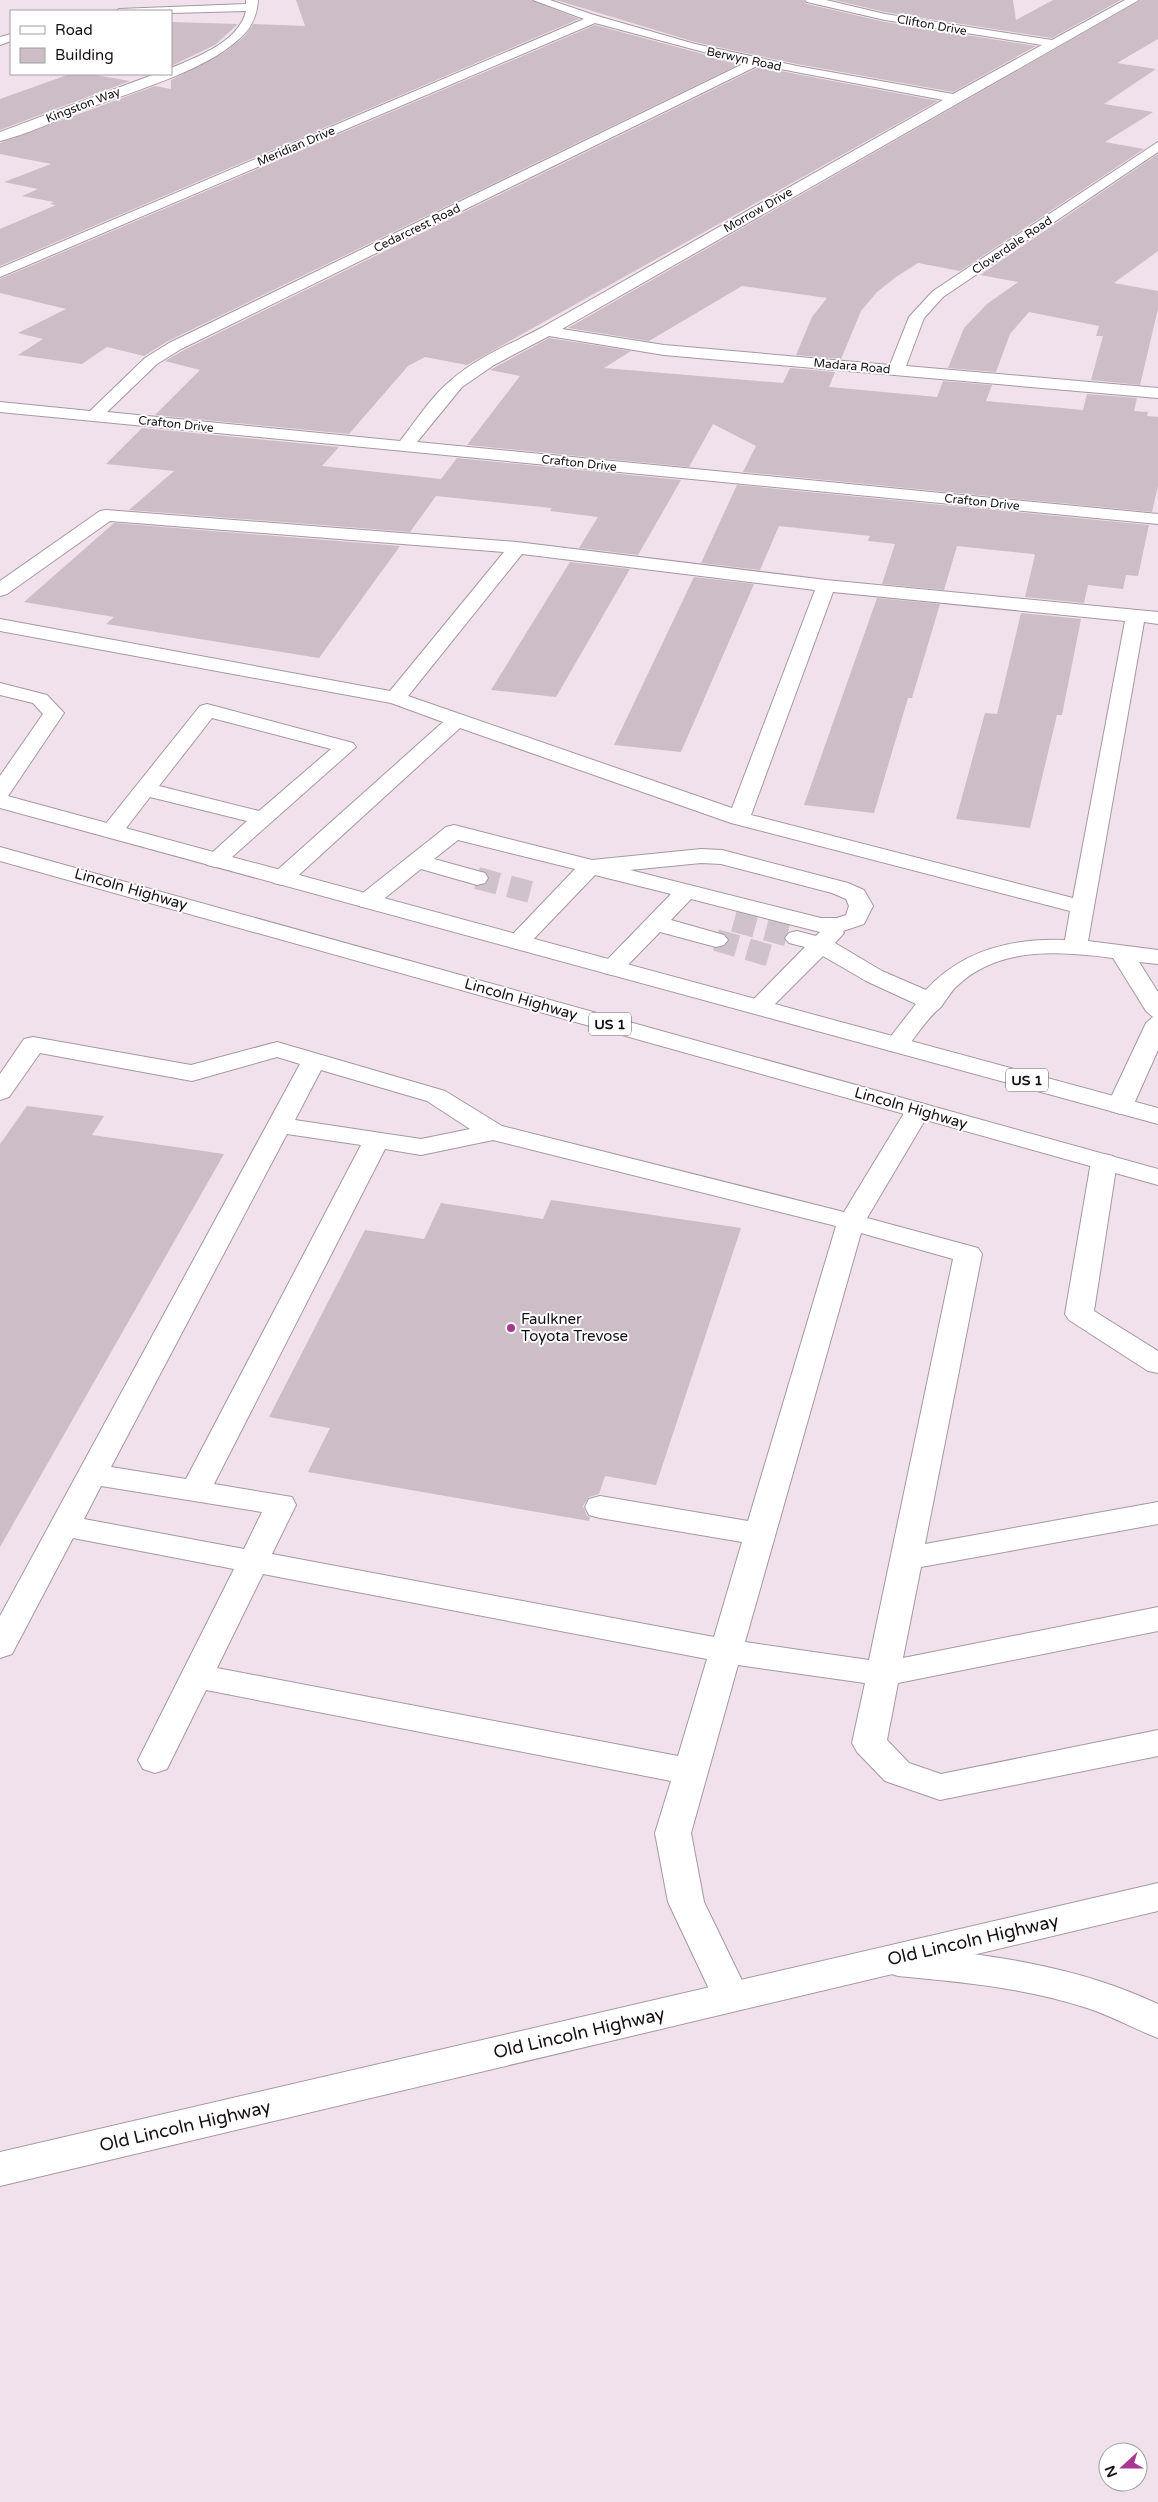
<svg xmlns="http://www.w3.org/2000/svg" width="1158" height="2502" viewBox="0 0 1158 2502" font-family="'Varela Round',sans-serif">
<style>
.building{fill:#ccbdc7}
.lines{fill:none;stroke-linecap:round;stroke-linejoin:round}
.minor-tunnel{stroke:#cfc2cc;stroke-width:22;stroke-dasharray:22 11;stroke-linecap:butt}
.minor-casing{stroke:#a698a2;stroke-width:2}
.major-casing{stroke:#a698a2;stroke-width:2}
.highway-casing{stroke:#a698a2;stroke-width:2}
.minor{fill:#fff;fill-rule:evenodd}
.major{fill:#fff;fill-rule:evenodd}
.highway{fill:#fff;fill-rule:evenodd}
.poi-dot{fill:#a83792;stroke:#fff;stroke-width:2}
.labels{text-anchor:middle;stroke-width:4;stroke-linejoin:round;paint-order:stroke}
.far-street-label{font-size:12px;fill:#161114;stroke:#fff}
.shield{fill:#fff;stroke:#5c585a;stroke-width:1}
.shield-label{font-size:14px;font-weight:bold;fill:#161114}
.street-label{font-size:15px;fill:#161114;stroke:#fff}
.poi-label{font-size:15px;fill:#161114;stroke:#fff;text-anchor:start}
.near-street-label{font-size:18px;fill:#161114;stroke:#fff}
</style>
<rect width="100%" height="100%" fill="#f0e1ec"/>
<!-- building -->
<path class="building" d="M296,0h235l48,19 -579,247v-37l56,-24 -6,-1 4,-2 -32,-6 16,-7 -34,-7 47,-18 -51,-10v-11l155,-57 16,3v-9l54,-28 20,-16 8,-12 52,2z
M556,0h247l4,4 78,18 151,24 -83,46 -156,-28 -102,-22z
M834,0h179l3,20 37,-20h68l-69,38 -167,-26z
M1141,0h17v39l-41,24 39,6 -52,35 49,8 -48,30 39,7 -184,122 -42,-8 -22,14 -19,15 -16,19 -20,48 -45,-4 16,-38 15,-19 -85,-12 -93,55 -81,-13z
M171,22l67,2 -23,21 -44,21z
M595,25l145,39 -572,277 -24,15 -37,-9 -25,17 -64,-9 25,-16 -25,-6 48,-24 -66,-16v-14z
M759,67l179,34 -471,264 -42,-8 -17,9 -59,68 -194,-19 45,-45 -35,-9 17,-10z
M70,74h20l40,7 -130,49v-31z
M1158,154v97l-44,32 44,8v18l-18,76 -49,-5 12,-44h-7l3,-10 -70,-14 -19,22 -14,38 -48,-4 16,-40 23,-24 31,-22 -38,-7z
M549,338l82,13 -27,17 179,15 7,-15 45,4 -6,15 108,10 6,-16 49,4 -6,16 97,9 4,-16 50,4 -3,13 14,1 -1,4 11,1v69l-6,26 -409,-40 13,-26 -43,-22 -24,43 -222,-22 53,-69 -30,-6z
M142,428l197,19 -17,19 119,13 16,-21 224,22 -43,75 -59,-7 19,-31 -48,-6 2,-3 -116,-12 -26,36 -281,-22 45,-39 -68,-7z
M737,485l412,40 -11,51 -12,-1 -3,14 -35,-4 -4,18 -59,-6 10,-42 -2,-1 -76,-8 -13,44 -62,-6 13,-40 -27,-3 2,-5 -91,-10 -19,44 -59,-7z
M114,523l286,23 -81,112 -213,-34 8,-7 -90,-15z
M570,562l60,7 -74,128 -65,-7z
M694,577l60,7 -73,168 -67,-7z
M877,598l63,6 -28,94h-4l-34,115 -70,-8z
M1021,613l60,6 -19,96h-5l-27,113 -74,-9 29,-106 12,1z
M27,1106l77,10 -12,19 132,19 -224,393v-403z
M551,1200l190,28 -85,257 -51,-9 -6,18 -10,3 -6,9 4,10 3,1 -1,4 -281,-49 22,-44 -61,-11 96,-187 59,9 17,-36 102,16z"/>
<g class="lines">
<!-- minor-tunnel -->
<path class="minor-tunnel" d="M477,878l61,16
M734,921l63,17
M716,940l62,18"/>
<!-- minor casing -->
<g class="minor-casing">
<path id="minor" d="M246,0h12c-1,15 -6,28 -19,39 -34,32 -108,53 -153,70 -28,10 -57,25 -86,32v-9l155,-58h16v-6c26,-11 68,-26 75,-57l-75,2 -54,-2 2,-2 127,-5z
M533,0h17l44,15 101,29 102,22 156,28 89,-49 -157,-25 -78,-18 -2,-2h21l59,14 167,26 73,-40h14l-577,329 102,16 226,20 19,-48 24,-26 225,-149v10l-215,145 -19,21 -18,48 252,22v10l-494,-43 -115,-19 -55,29 -32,22 -45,55 741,72v10l-1158,-112v-10l90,9 55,-53 24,-15 576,-280 -150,-40 -595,254v-9l584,-249zM759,65l184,35 -402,228c-30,16 -66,30 -92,54 -19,16 -33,39 -49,59l-293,-29 50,-48 24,-15z
M11,34v7l-11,4v-8z
M106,510l411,32 309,38 332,32v12l-14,-2 -56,319 70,9v14l-19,-2 19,30v58l-25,56 -4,5 -9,3 -9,-3 -4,-5 39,-83 7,-6 -7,-6 -33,-53c-53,-7 -114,-12 -156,28 -6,5 -14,19 -16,21 -14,11 -25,29 -36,43l-9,2 -9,-2 -3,-5 32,-41 -50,-23 -43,-25 -56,56 -9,2 -9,-2 -3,-5 59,-60 -16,-4 -4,-5 4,-5 8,-2 19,5 4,-4 -129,-33 -20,21 53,15 4,5 -4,5 -8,2 -56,-15 -40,41 -8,2 -8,-2 -4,-5 4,-5 67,-69 -76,-19 -69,72 -8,2 -8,-2 -4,-5 4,-5 65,-68 -117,-29 -24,19 51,14 3,5 -3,5 -8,2 -56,-16 -46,37 -8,2 -8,-2 -3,-5 3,-5 87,-69 8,-2 138,35 109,-11 21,1 126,33 16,7 9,16 -9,18 -21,7 1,2 -9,10 47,28 44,19c36,-40 86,-52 139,-50l5,-29 -339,-88 -271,-95 -170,155 -8,2 -8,-2 -3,-5 3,-5 169,-151 -52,-19 -391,-72v-12l390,72 114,-139 -394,-31 -103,73 -7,2v-15l100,-70zM522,554l293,36 -83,218 -324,-112zM833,592l292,29 -52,277 -322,-83zM701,863l20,1 111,29 14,6 3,7 -3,9 -9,3h-16l-191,-48z
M0,683l47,12 17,18 -56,83 -8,1v-21l43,-62 -10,-11 -33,-8z
M207,704l146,39 3,4 -133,118 -8,2 -8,-2 -3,-5 43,-39 -97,-24 -30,39 -8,2 -8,-2 -3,-5 3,-5 96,-120zM212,718l119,31 -72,62 -100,-25z
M33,1037l158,28 86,-23 168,49 57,35 342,86 65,-107 9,-3 9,3 4,5 -64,108 111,30 4,6 -57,290 233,-42v22l-237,43 -18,91 255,-51v24l-260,52 -11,57 22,23 32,11 217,-44v26l-218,44 -55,-19 -28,-29 -5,-9 13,-60 -127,-18 -47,168 13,69 46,95 -6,11 -13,4 -13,-4 -50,-106 -13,-69 16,-52 -465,-91 -39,79 -12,4 -12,-4 -5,-9 96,-191 -161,-31 -61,116 -12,4v-42l300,-552 -23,-7 -85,24 -152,-28 -31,44 -9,3v-26l24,-35zM321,1070l106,31 43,28 -49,10 -126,-19zM287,1134l74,11 -175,334 -75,-12zM493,1140l343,86 -88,295 -148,-25 -11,3 -4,8 4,8 11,3 142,24 -28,95 -442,-83 24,-49 -4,-8 -78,-13 171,-335 36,6zM861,1233l92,26 -84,401 -124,-18zM101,1486l161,26 -18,37 -160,-30zM263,1574l444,85 -29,97 -461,-88z
M1104,1154l9,2 4,6 -23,149 64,40v22l-10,-2 -79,-51 -4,-6 26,-152 4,-6z
M898,1946c89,8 178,19 260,58v34c-24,-9 -46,-22 -71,-30 -61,-20 -125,-26 -189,-32l-13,-4 -5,-11 5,-11z"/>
</g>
<!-- major casing -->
<g class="major-casing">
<path id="major" d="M1158,1883v28l-1158,275v-34z"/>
</g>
<!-- highway casing -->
<g class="highway-casing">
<path id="highway" d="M0,794l1158,314v16l-1158,-316z
M0,847l1158,322v16l-1158,-324z"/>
</g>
<!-- minor -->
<use href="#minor" class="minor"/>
<!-- major -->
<use href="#major" class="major"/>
<!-- highway -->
<use href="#highway" class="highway"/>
</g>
<!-- markers -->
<circle class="poi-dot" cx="511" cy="1328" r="5"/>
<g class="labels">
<!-- far-street labels -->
<g class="far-street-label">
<text transform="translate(932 25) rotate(10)" y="4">Clifton Drive</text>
<text transform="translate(744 59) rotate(12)" y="4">Berwyn Road</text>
<text transform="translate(83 105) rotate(-21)" y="4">Kingston Way</text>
<text transform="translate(296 146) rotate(-23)" y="4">Meridian Drive</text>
<text transform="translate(758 210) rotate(-30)" y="4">Morrow Drive</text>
<text transform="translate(417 228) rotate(-26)" y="4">Cedarcrest Road</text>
<text transform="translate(1012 245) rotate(-34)" y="4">Cloverdale Road</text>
<text transform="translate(852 366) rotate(5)" y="4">Madara Road</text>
<text transform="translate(176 424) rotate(6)" y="4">Crafton Drive</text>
<text transform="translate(579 463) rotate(6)" y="4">Crafton Drive</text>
<text transform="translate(982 502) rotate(6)" y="4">Crafton Drive</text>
</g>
<!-- shield labels -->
<g class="shield">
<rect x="589" y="1012.5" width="42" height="23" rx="4"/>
<rect x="1006" y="1068.5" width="42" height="23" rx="4"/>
</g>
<g class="shield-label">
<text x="610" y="1029">US 1</text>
<text x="1027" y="1085">US 1</text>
</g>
<!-- street labels -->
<g class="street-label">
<text transform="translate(131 889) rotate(16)" y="5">Lincoln Highway</text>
<text transform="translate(521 999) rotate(16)" y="5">Lincoln Highway</text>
<text transform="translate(911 1108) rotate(16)" y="5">Lincoln Highway</text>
</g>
<!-- poi labels -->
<g class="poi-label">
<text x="521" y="1324">Faulkner<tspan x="521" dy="17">Toyota Trevose</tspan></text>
</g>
<!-- near-street labels -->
<g class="near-street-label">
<text transform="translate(973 1940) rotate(-13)" y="6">Old Lincoln Highway</text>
<text transform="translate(579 2033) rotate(-13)" y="6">Old Lincoln Highway</text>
<text transform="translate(185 2126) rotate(-13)" y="6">Old Lincoln Highway</text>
</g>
</g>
<!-- legend -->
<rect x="10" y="10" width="162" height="65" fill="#ffffff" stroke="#a2a0a1"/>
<rect x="20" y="26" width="25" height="8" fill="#ffffff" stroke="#a2a0a1"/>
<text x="55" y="35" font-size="15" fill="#161114">Road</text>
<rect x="20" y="48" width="25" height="15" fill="#ccbdc7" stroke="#a2a0a1"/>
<text x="55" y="60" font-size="15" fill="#161114">Building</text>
<!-- north arrow -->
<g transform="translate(1123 2467) rotate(249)"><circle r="24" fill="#ffffff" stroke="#a2a0a1"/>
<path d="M0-4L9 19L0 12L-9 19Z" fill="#a83792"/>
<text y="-8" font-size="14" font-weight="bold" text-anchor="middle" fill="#161114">N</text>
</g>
</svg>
